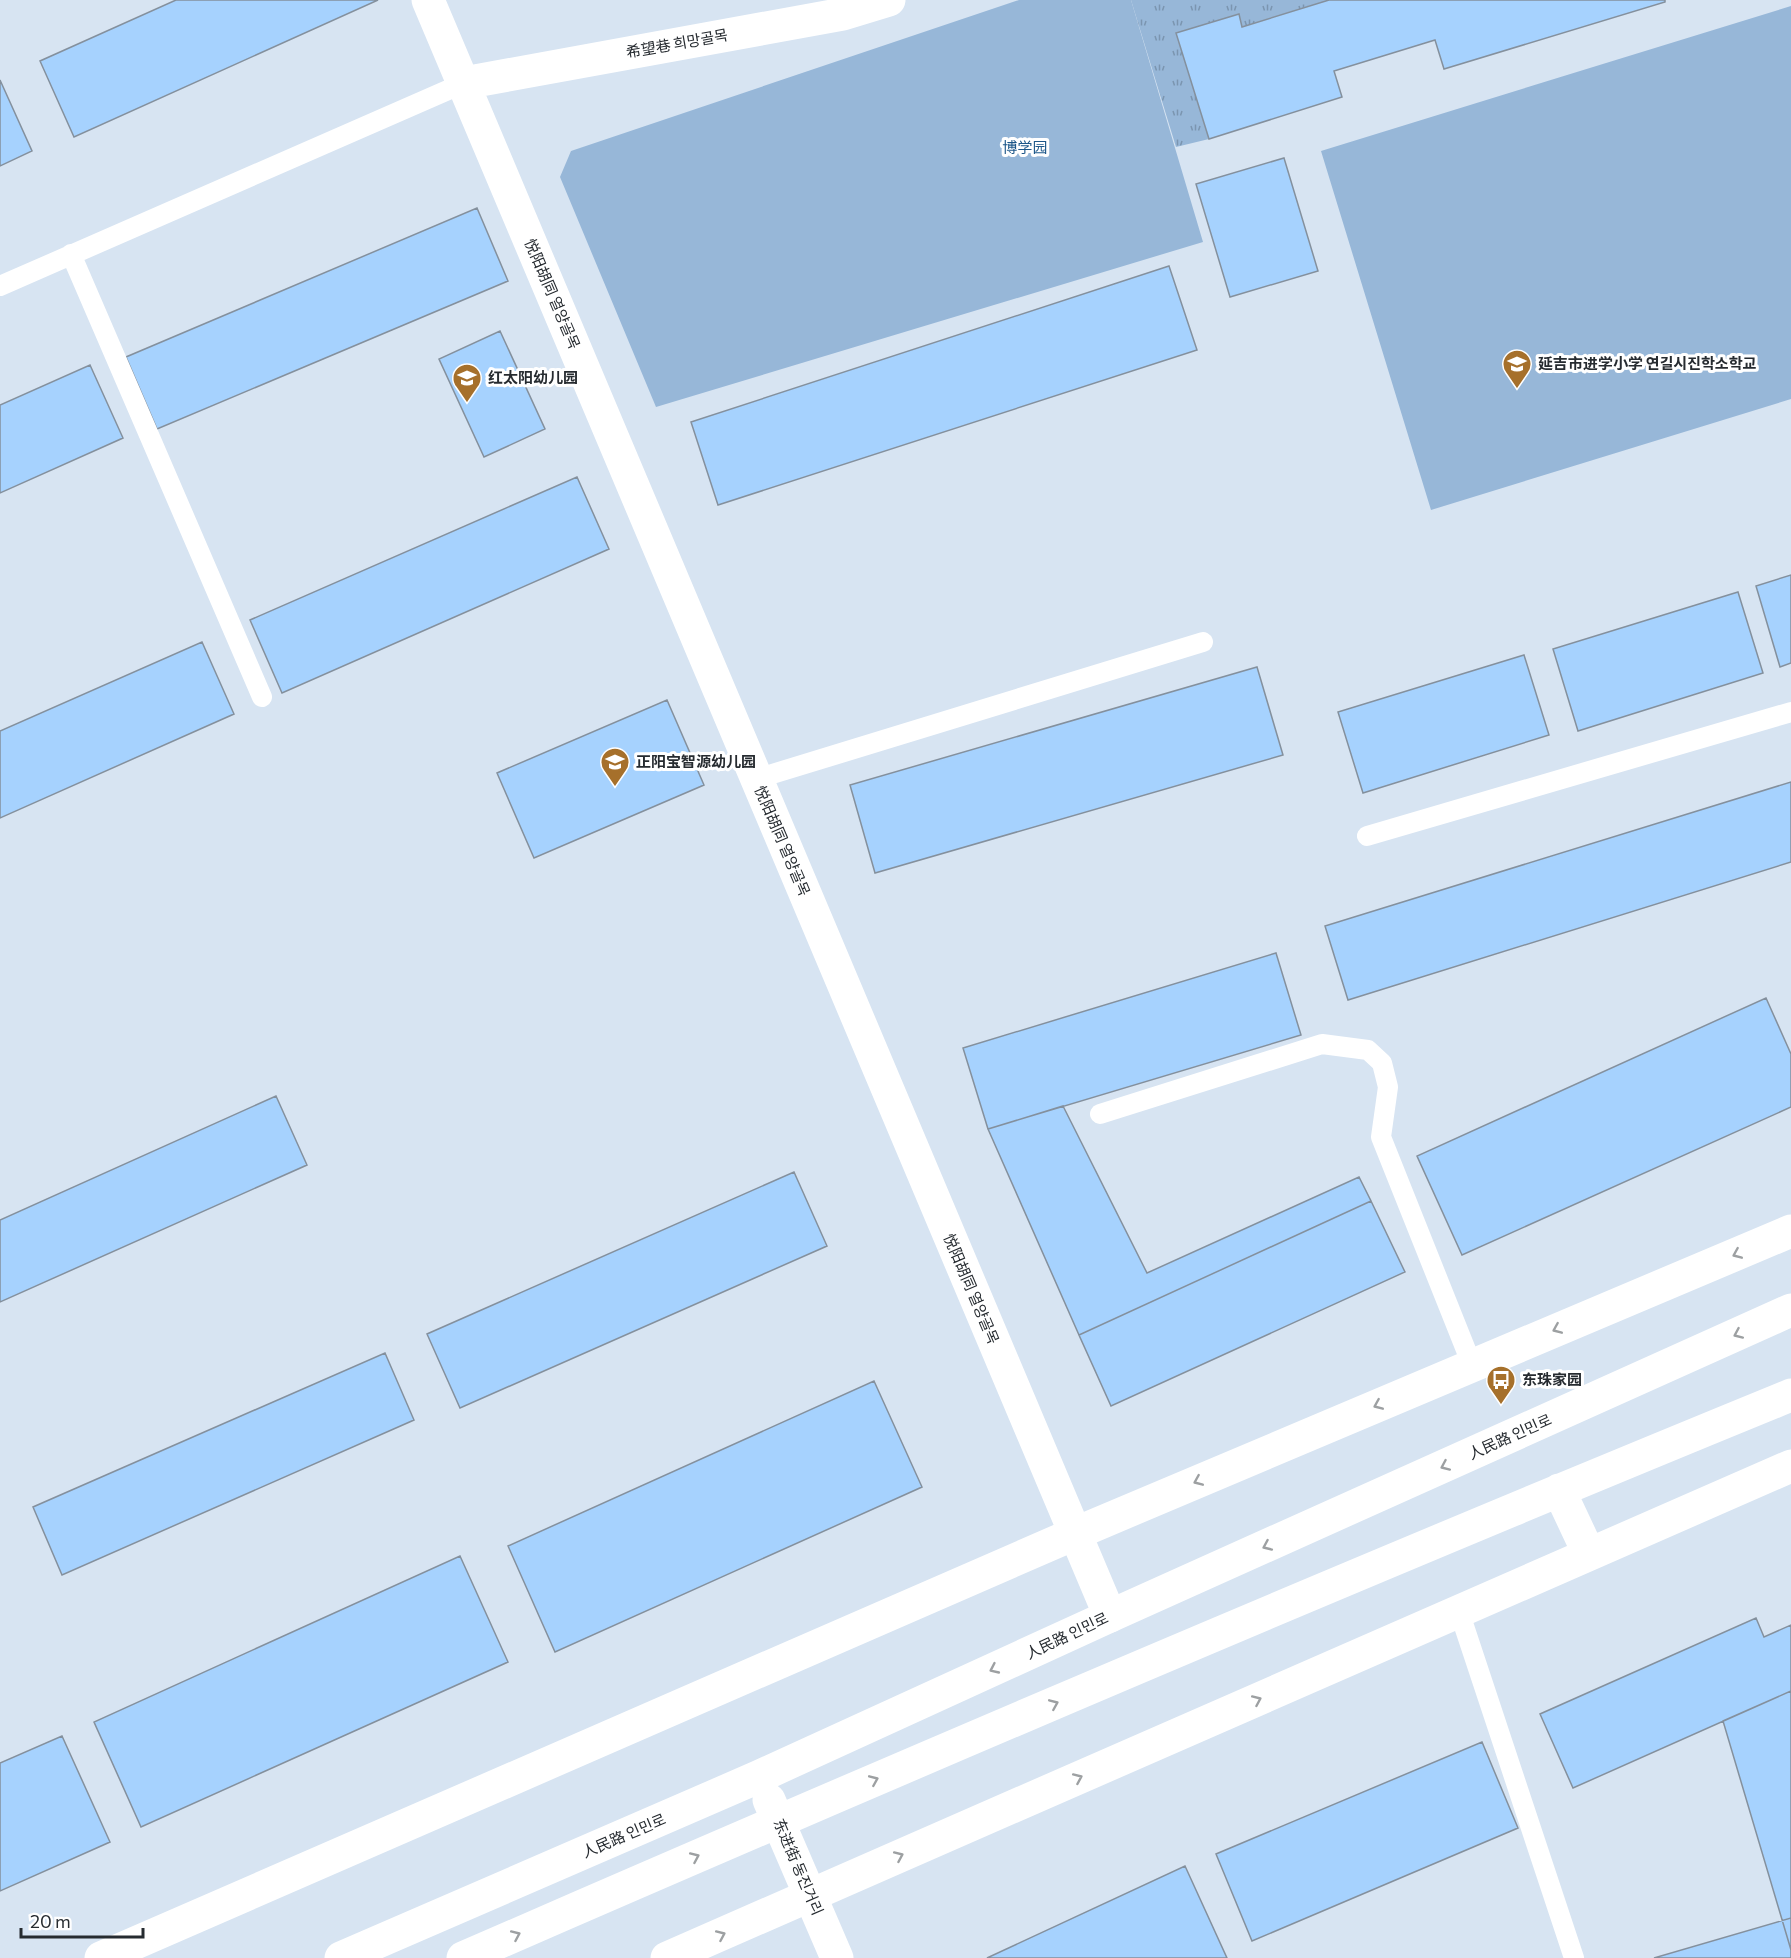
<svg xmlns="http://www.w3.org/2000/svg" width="1791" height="1958" viewBox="0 0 1791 1958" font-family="Commissioner,'Noto Sans SC','Noto Sans KR',sans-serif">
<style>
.grass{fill:url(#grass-tufts)}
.green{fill:#97b7d8}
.building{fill:#a6d2fe;stroke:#84909d;stroke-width:1.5}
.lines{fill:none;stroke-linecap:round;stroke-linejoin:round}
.lane{stroke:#fff;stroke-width:20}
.street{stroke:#fff;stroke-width:33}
.secondary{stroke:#fff;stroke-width:33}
.oneway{stroke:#9da0a2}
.labels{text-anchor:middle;stroke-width:6;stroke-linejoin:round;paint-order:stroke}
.street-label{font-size:15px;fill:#262b30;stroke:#fff}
.park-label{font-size:15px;fill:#1d5789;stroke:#fff}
.poi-label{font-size:15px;font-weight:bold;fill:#262b30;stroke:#fff;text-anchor:start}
</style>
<defs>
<pattern id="grass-tufts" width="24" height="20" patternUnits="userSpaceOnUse" patternTransform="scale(1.5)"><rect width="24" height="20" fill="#97b7d8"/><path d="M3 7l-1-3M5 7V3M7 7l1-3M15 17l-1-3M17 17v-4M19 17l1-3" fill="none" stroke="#7b95b0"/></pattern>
</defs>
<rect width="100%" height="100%" fill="#d7e4f2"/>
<!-- grass -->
<path class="grass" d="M1131,0h198l-87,27 -3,-12 -62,18 32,106 -33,8z"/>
<!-- green -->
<path class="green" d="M1019,0h112l72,242 -547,165 -96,-230 11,-26z
M1791,6v393l-360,111 -110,-359z"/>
<!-- building -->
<path class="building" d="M176,0h202l-304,137 -34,-76z
M1329,0h336v2l-221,67 -9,-29 -101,31 8,26 -133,42 -33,-106 63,-19 3,13z
M0,80l32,71 -32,15z
M1284,158l34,113 -88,26 -34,-113z
M477,208l31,73 -351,148 -31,-72z
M1169,266l28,84 -479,155 -27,-83z
M500,331l45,98 -61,28 -45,-98z
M90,365l33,73 -123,55v-88z
M577,477l32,72 -327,144 -32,-73z
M1791,575v88l-11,4 -24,-81z
M1738,592l25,81 -185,58 -25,-82z
M202,642l32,72 -234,104v-87z
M1524,655l25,80 -186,58 -25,-81z
M1257,667l26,88 -408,118 -25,-88z
M667,700l37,85 -170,73 -37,-85z
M1791,782v80l-443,138 -23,-74z
M1276,953l25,82 -313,94 -25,-81z
M1766,998l25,56v53l-329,148 -45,-99z
M276,1096l31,69 -307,137v-82z
M1063,1106l84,167 212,-96 12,24 -292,134 -91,-206z
M794,1172l33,74 -367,162 -33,-74z
M1371,1201l34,71 -294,134 -32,-71z
M385,1353l29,67 -352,155 -29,-68z
M874,1381l48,106 -367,165 -47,-106z
M460,1556l48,106 -367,165 -47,-105z
M1756,1618l8,19 27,-12v66l-218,97 -33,-74z
M1791,1691v259l-68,-229z
M62,1736l48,106 -110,49v-128z
M1482,1742l36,86 -266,113 -36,-87z
M1185,1866l42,92h-240z
M1791,1918v40h-137z"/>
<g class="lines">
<!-- lane -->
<path class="lane" d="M71,254l191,443
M0,286l464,-203
M756,779l447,-137
M1367,836l424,-124
M1100,1114l222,-70 46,6 14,13 6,24 -7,50 91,228
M1459,1611l115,347"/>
<!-- street -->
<path class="street" d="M428,0l682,1616
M464,83l379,-69 46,-14"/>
<!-- secondary -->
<path class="secondary" d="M1559,1490l30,64
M769,1800l68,158
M101,1958l973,-424 717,-303
M341,1958l417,-181 352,-161 681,-306
M463,1958c441,-192 883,-381 1328,-563
M667,1958l1124,-492"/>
</g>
<!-- one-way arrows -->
<defs><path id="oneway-chevron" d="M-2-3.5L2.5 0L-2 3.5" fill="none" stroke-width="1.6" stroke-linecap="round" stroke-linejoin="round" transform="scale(1.5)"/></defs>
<g class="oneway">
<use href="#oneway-chevron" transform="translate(1737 1254) rotate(157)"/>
<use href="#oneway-chevron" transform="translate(1557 1329) rotate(157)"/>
<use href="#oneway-chevron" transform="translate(1738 1334) rotate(156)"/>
<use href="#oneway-chevron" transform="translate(1378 1405) rotate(157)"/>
<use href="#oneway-chevron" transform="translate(1445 1466) rotate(156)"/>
<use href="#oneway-chevron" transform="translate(1198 1481) rotate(157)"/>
<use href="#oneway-chevron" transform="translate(1267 1546) rotate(156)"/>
<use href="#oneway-chevron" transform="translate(994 1669) rotate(155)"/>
<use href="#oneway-chevron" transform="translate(1257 1700) rotate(-24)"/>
<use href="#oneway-chevron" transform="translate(1054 1704) rotate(-23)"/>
<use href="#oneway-chevron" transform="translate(1078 1778) rotate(-24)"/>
<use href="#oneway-chevron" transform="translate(874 1780) rotate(-23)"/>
<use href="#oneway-chevron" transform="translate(899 1856) rotate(-24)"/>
<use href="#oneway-chevron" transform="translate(695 1857) rotate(-24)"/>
<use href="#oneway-chevron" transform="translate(516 1935) rotate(-24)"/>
<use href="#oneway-chevron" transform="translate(721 1935) rotate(-24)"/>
</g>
<!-- icons -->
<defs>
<g id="school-pin" transform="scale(1.5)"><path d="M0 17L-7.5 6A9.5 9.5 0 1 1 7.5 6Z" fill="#a6702b" stroke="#fff"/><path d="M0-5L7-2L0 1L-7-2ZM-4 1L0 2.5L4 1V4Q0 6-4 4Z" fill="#fff"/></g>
<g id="bus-pin" transform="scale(1.5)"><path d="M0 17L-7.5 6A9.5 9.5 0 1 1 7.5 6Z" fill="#a6702b" stroke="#fff"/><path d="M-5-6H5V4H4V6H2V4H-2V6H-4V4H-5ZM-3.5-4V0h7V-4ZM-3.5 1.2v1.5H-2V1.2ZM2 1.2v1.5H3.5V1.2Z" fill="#fff"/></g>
</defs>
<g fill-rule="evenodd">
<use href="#school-pin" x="1517" y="364"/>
<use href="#school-pin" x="467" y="378"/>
<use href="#school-pin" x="615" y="762"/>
<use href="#bus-pin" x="1501" y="1380"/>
</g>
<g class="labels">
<!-- street labels -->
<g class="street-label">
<text transform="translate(677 44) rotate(-10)" y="5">希望巷 희망골목</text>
<text transform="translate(552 294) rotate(67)" y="5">悦阳胡同 열양골목</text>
<text transform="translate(782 841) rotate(67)" y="5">悦阳胡同 열양골목</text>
<text transform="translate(971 1289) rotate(67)" y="5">悦阳胡同 열양골목</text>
<text transform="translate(1510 1437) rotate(-24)" y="5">人民路 인민로</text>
<text transform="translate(1067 1636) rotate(-25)" y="5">人民路 인민로</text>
<text transform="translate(624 1836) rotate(-23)" y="5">人民路 인민로</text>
<text transform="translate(798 1867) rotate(67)" y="5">东进街 동진거리</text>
</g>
<!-- park labels -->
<g class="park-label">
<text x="1025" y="153">博学园</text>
</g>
<!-- poi labels -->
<g class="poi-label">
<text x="1538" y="369">延吉市进学小学 연길시진학소학교</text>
<text x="488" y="383">红太阳幼儿园</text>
<text x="636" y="767">正阳宝智源幼儿园</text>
<text x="1522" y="1385">东珠家园</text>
</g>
</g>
<!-- scale -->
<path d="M21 1928v9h122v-9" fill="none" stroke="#262b30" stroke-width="3"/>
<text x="30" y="1928" font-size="18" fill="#262b30" stroke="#ffffff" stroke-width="4.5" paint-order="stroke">20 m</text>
</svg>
